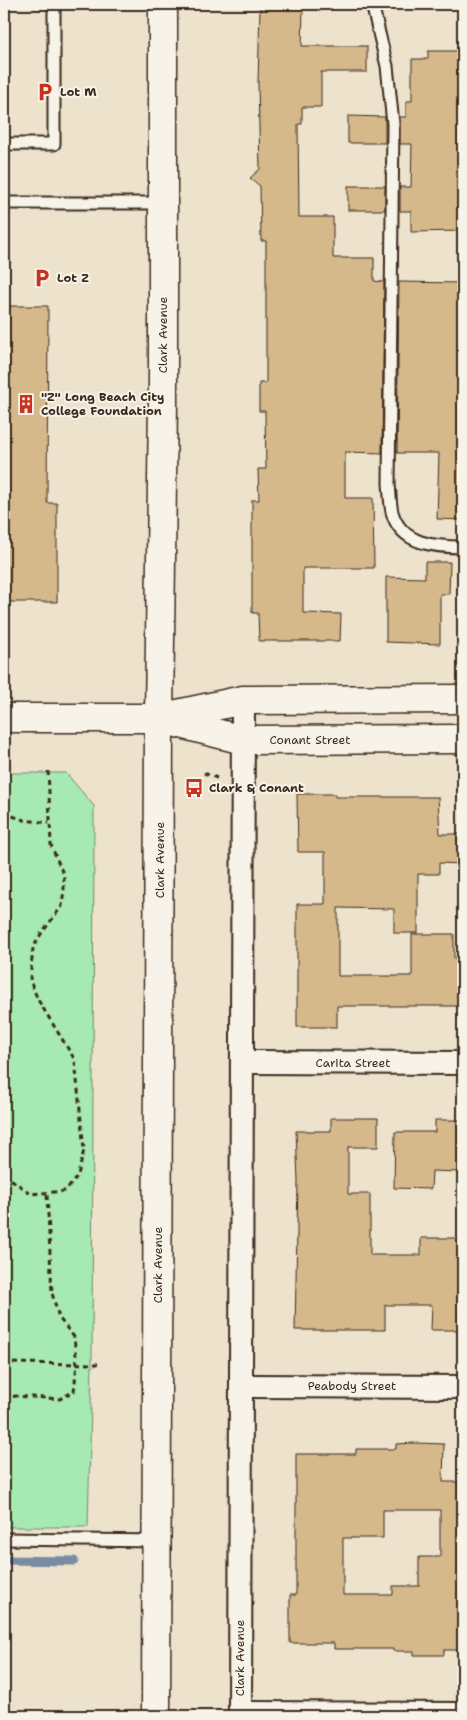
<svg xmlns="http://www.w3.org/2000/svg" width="467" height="1720" font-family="'Shantell Sans',sans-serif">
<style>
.green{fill:#a7e9b2;stroke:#718a68}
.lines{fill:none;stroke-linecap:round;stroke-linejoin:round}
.stream{stroke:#788ca3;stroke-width:9}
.building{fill:#d6b98b;stroke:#3b2a1e;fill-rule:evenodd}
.lane-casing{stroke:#3b2a1e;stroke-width:15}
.street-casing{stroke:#3b2a1e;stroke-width:26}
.secondary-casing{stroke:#3b2a1e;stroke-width:31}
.path{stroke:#3b2a1e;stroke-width:3;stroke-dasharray:5 4;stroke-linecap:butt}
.lane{stroke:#f7f3e8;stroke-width:11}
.street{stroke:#f7f3e8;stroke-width:22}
.secondary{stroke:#f7f3e8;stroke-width:28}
.labels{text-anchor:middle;stroke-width:4;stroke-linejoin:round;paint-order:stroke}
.poi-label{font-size:12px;font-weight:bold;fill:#3b2a1e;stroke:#f7f3e8;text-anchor:start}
.street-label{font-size:12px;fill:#3b2a1e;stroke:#f7f3e8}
</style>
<rect width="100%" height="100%" fill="#ede2cc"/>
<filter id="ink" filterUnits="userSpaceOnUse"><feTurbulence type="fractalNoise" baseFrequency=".02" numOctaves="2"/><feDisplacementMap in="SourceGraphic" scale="10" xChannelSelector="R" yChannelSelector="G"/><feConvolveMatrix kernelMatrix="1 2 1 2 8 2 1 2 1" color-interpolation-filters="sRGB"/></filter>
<g filter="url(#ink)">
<polygon class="green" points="4,773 66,773 94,806 92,1364 88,1527 4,1527"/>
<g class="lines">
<polyline class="stream" points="4,1560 74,1561"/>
</g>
<g class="building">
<polygon points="260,7 303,8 302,46 367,46 367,72 321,72 321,107 302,107 302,124 298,124 299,217 333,217 333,258 374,258 374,281 384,282 382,453 345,452 345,498 373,498 374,568 303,568 303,613 341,614 340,641 259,641 258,613 252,613 252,500 259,500 258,469 266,469 265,411 259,411 259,383 266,383 266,241 261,241 260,186 250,178 260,169 258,84"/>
<polygon points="428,51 463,51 463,231 411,232 411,211 400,211 400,187 411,187 412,144 400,144 400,117 406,117 406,101 412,101 412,59 428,59"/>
<polygon points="348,116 385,117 385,143 348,143"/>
<rect x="348" y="186" width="37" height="24"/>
<polygon points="399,282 463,283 463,520 437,519 439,453 397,453"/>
<polygon points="4,306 48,306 47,503 57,503 57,602 4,602"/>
<polygon points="425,562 450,562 449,594 440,594 440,644 386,642 386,577 425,578"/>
<polygon points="297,794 335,794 335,797 438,797 440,834 463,834 462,864 439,863 439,874 418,874 418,933 394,933 394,909 338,908 338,976 412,976 412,934 454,934 454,958 461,958 461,1006 337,1006 337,1027 297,1027 297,904 325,904 325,852 298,852"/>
<polygon points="331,1118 378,1118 378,1147 348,1147 348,1194 370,1194 370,1255 421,1255 421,1238 459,1238 460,1330 431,1330 432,1305 385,1305 385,1330 295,1330 298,1181 296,1131 331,1131"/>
<polygon points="435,1120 462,1120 459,1172 432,1171 431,1189 394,1188 395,1132 435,1132"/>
<path d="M416 1443 444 1444 443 1482H463V1650H444V1655H414V1651H393V1649H334V1643H290V1595H296V1454H356V1449H396V1444ZM383 1510H440V1557H419V1586H393V1595H343V1538H383Z"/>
</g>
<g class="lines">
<g class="lane-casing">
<g id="lane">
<path d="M372 4 387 66 393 124 389 484C390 493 390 503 392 512 401 545 436 547 463 547"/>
<polyline points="4,144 54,144 54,4"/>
<polyline points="4,203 162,203"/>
<polyline points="4,1539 157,1541"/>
</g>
</g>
<g class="street-casing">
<g id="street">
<polyline points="242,1062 463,1063"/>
<polyline points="241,1386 463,1387"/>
<polyline points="240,1713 463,1714"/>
<polyline points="240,1716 243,700"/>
</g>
</g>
<g class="secondary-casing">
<g id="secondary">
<polyline points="4,718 159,718 243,700 463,699"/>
<polyline points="165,720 243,740 463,739"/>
<polyline points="156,1716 159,718 163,402 163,4"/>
</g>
</g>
<g class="path">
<polyline points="204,773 217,778"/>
<polyline points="4,813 24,820 49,823"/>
<polyline points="4,1174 31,1194 66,1191 78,1175 84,1150 75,1060 38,1000 30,980 33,948 41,934 62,906 64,889 64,876 51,845 48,767"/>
<polyline points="4,1363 98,1364"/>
<polyline points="4,1398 16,1396 60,1399 74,1391 77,1364 74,1337 59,1318 52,1293 47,1194"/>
</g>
<use href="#lane" class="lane"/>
<use href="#street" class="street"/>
<use href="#secondary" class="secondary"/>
</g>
</g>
<defs>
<g id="parking-bare" transform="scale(1.5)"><path d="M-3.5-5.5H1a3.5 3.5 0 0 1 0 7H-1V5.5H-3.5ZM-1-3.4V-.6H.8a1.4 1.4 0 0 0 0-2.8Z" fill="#c8321e" stroke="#f7f3e8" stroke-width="2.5" paint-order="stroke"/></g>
<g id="building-bare" transform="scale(1.5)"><path d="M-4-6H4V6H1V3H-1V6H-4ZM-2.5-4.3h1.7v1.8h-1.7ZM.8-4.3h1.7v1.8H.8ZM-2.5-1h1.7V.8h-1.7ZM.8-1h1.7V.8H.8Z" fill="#c8321e" stroke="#f7f3e8" stroke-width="2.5" paint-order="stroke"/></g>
<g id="bus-bare" transform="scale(1.5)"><path d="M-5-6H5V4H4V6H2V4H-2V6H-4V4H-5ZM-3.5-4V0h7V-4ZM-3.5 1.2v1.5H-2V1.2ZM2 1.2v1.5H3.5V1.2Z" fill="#c8321e" stroke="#f7f3e8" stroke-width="2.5" paint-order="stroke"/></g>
</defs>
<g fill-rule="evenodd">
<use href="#parking-bare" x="45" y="92"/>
<use href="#parking-bare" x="42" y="278"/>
<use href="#building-bare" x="26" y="404"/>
<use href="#bus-bare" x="194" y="788"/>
</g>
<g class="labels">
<g class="poi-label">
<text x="60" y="96">Lot M</text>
<text x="57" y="282">Lot Z</text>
<text x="41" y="401">"Z" Long Beach City<tspan x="41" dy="14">College Foundation</tspan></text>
<text x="209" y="792">Clark &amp; Conant</text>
</g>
<g class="street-label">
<text transform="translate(163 335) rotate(-90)" y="4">Clark Avenue</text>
<text x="310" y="744">Conant Street</text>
<text transform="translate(160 860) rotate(-90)" y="4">Clark Avenue</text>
<text x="353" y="1067">Carita Street</text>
<text transform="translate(158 1265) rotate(-90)" y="4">Clark Avenue</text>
<text x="352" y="1390">Peabody Street</text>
<text transform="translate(240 1658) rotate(-90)" y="4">Clark Avenue</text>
</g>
</g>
<rect width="467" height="1720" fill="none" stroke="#f7f3e8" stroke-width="20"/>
<rect x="10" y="10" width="447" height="1700" fill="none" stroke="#3b2a1e" stroke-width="2" filter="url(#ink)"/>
</svg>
